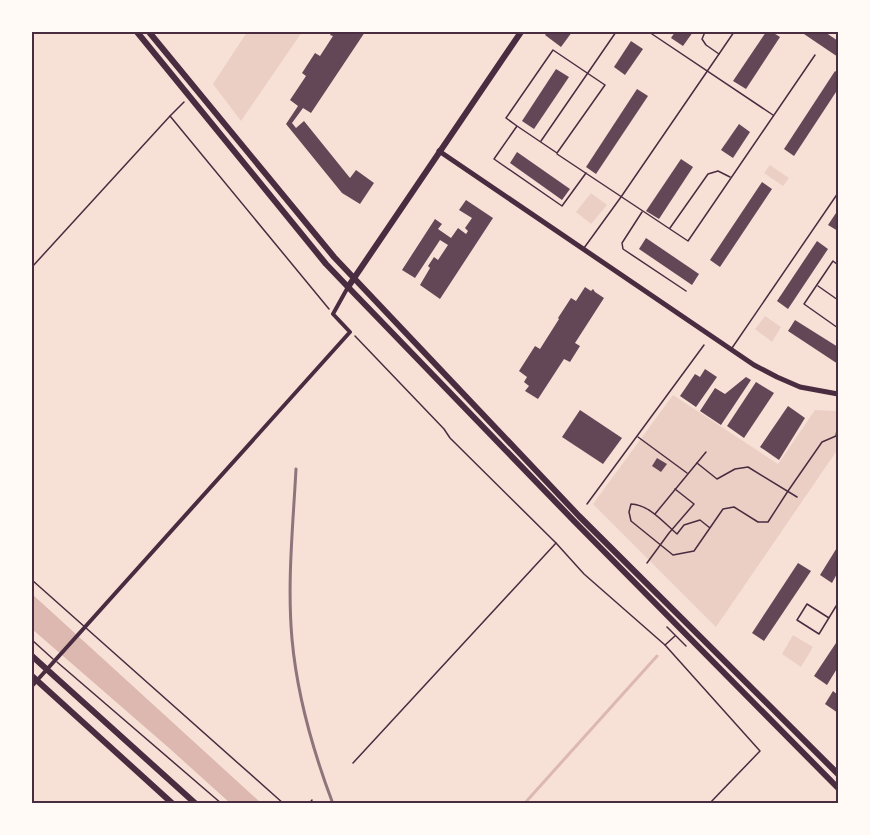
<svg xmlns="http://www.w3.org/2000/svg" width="870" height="835" font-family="'Titillium Web',sans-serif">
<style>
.green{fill:#ebcfc5}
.water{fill:#dcb8b0}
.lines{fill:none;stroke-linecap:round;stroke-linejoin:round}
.stream{stroke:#dcb8b0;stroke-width:3}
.building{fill:#644757}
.path{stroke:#4a2c40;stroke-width:1.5}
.service{stroke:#4a2c40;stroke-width:1.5}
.minor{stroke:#4a2c40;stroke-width:4}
.secondary{stroke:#4a2c40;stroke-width:5}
.primary{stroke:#4a2c40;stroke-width:6}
.trunk{stroke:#4a2c40;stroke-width:6}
.rail{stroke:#8f747c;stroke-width:3}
.neatline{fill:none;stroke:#4a2c40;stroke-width:2}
</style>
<rect width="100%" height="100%" fill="#f7e1d7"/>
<g class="green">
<polygon points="247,32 302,32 241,121 213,84"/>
<polygon points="770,165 789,178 783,186 764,173"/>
<polygon points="591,193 607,205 591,224 576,212"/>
<polygon points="765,316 781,327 772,342 755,329"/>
<polygon points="673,395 778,464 815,410 838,411 838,449 716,627 593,504"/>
<polygon points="793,635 813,647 801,667 782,654"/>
</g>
<polygon class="water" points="32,594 261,803 230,803 169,748 32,629"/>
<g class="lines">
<polyline class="stream" points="524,804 657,656"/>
</g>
<g class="building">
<polygon points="332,32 365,32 311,113 303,108 292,123 296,128 304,121 350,178 356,170 374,183 360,204 342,193 286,124 298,106 290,100 306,76 302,73 315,53 320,56 333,36 330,35"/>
<polygon points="547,32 572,32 561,47 545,35"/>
<polygon points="675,32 693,32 683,46 671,38"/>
<polygon points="766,32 772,32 780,37 746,89 733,81"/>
<polygon points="801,32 825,32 838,41 838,57"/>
<polygon points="631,41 643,49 625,75 614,67"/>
<polygon points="556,69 569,77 534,129 522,121"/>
<polygon points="835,71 838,73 838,89 794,156 784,149"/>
<polygon points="637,89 648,96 596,174 586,167"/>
<polygon points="739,124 750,132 733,158 721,150"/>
<polygon points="517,152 570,189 562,200 510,163"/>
<polygon points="681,159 693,167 659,219 646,211"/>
<polygon points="762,182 772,189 720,267 710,260"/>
<polygon points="466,200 493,218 440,299 420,285 430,268 428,266 434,257 438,260 448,245 440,240 415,278 402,270 435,219 442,224 438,229 451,238 458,228 466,234 468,231 465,228 472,218 459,210"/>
<polygon points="836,213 838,215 838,231 828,225"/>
<polygon points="646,238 699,274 692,285 639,249"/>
<polygon points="817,241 828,249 788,309 777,301"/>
<polygon points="585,287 591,291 593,289 595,292 604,298 575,343 580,346 570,362 564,359 538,399 525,391 529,386 524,382 527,377 519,371 535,346 540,349 559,319 558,318 571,298 576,301"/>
<polygon points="795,320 838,347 838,364 788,331"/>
<polygon points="705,369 717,377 696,407 680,396 695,374 700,377"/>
<polygon points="746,377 751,380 721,425 700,411 715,388 725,394"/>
<polygon points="756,382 774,393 744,438 727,426"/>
<polygon points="788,406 805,418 779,460 760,447"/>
<polygon points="580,410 622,438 603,464 562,437"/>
<polygon points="657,458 667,464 661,472 652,466"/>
<polygon points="838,546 838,572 832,583 820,575"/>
<polygon points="798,563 811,571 764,641 752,633"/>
<polygon points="838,640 838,667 827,685 814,676"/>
<polygon points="833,691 838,695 838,713 825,704"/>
</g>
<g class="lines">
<g class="path">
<polyline points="170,116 329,309"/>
<polyline points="32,267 170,116 184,102"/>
<polyline points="638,437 687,473"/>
<polyline points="697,463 717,479 735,469 748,467 797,497"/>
<polyline points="587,504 704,345"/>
<polyline points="655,514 706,452"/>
<path d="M710 528 700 520 684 525 677 534C664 523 650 505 631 504L629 512 631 521 673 555 694 551 723 509 734 507 758 522H768L788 491 822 442 836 436 838 424"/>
<polyline points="556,543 584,574 665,645 760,751 709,804"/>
<polyline points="647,563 669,533 694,504 675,489"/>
<polyline points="667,627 686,646"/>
<polyline points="665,645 675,636"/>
<polyline points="353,763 556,543 450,438 444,429 355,336"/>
<polyline points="309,804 312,800"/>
</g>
<g class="service">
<polyline points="649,32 773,115"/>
<polyline points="705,32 702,39 706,45 719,54 734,32"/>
<polyline points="517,126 557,153 605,85 553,50 506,118 517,126 494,159 562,206 586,173"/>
<polyline points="541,141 616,32"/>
<polyline points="557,154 688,241 815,55"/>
<polyline points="642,212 622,243 623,249 686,291"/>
<polyline points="670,228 708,174 718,171 730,177"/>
<polyline points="584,248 621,197 719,54"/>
<polyline points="838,265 833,261 804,304 838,328"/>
<polyline points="818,286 838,300"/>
<polyline points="732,348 838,193"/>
<polyline points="32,580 284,804"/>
<polyline points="829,618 807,604 797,620 819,634 838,603"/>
<polyline points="32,640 53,659"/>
<polyline points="57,662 222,804"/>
</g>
<polyline class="minor" points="32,686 350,332 333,314 348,287"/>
<polyline class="secondary" points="439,151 754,365 777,377 800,387 838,394"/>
<g class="primary">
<polyline points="137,32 326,264 348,287 575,522 838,788"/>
<polyline points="149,32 334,257 579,516 838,774"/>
<polyline points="348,287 521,32"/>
</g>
<g class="trunk">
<polyline points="32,656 196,804"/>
<polyline points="32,676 173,804"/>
</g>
<path class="rail" d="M296 469C293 526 287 583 292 639 297 695 313 751 333 804"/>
</g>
<rect width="870" height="835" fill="none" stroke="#fffaf5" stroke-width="66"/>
<rect x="33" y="33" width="804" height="769" class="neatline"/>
</svg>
